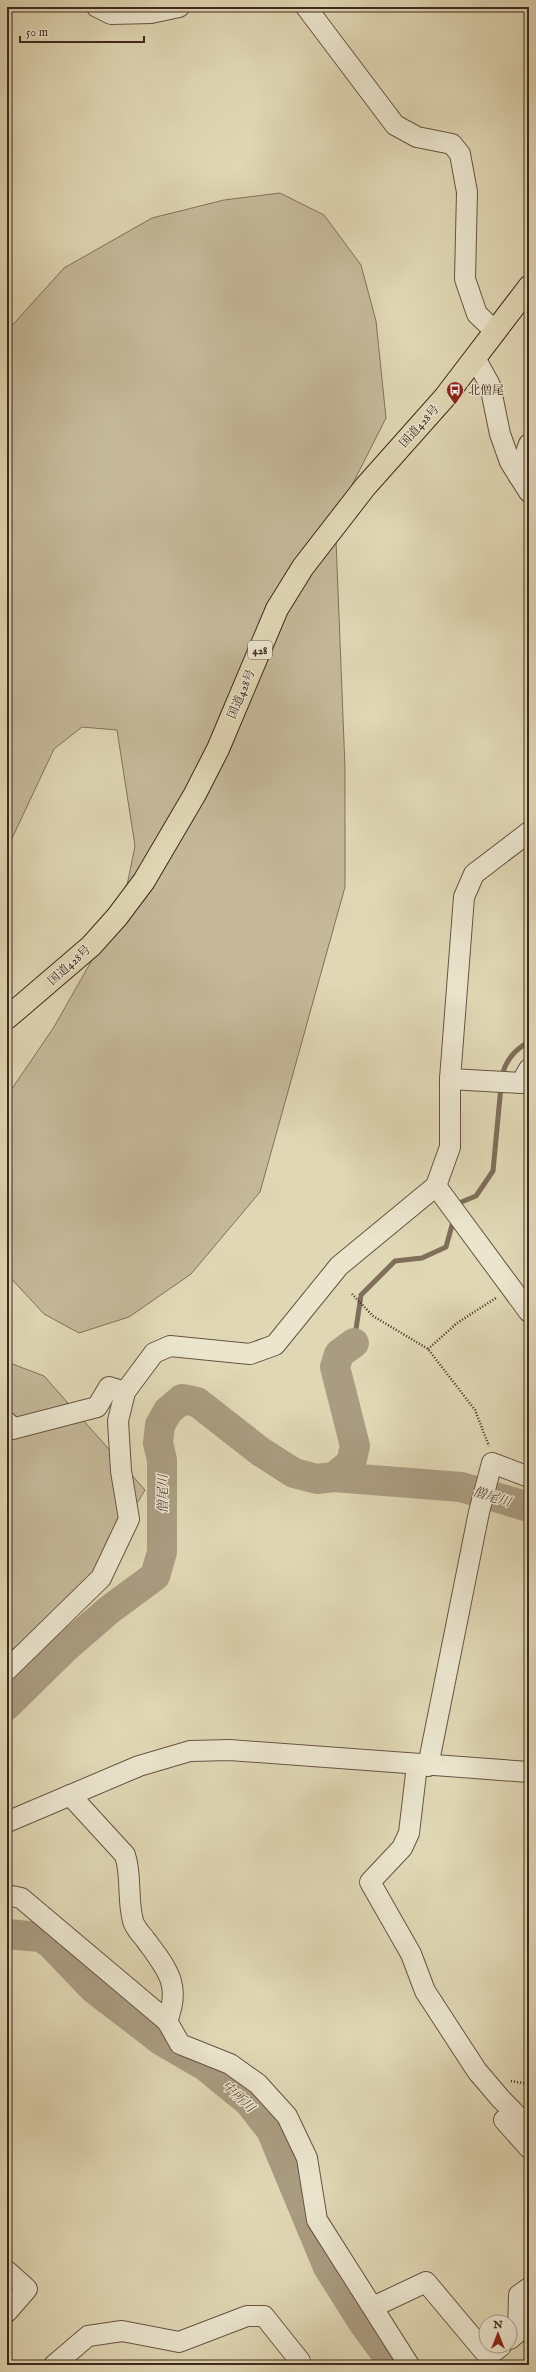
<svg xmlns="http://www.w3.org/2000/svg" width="536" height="2372" font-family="'IM FELL English','Noto Serif JP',serif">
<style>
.green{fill:#c5b99a;stroke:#82715c}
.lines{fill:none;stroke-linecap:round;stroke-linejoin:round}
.stream{stroke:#806e59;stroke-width:5}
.river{stroke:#aa9c81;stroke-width:30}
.minor-casing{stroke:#685444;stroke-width:22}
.highway-casing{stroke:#40291e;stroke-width:24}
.path{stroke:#40291e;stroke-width:2.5;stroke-dasharray:1 2;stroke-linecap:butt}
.minor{stroke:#ebe5ce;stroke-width:20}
.highway{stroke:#e0d7b4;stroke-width:22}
.labels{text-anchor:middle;stroke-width:3;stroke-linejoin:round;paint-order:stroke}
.shield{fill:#ebe5ce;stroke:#736153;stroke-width:1}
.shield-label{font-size:11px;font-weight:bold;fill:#40291e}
.poi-label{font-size:12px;fill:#40291e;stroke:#ebe5ce;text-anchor:start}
.street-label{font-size:12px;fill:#40291e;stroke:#ebe5ce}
.water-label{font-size:13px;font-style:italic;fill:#5a4637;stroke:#ebe5ce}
</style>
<rect width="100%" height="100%" fill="#e0d7b4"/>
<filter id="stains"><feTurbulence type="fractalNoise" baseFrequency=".005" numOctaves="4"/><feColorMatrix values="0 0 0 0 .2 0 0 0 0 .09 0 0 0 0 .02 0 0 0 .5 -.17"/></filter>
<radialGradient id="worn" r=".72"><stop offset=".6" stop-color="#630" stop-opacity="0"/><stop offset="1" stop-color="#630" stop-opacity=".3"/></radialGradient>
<g class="green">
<polygon points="280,193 324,215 361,265 376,321 386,418 351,487 336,540 345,768 345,887 260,1192 191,1274 129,1317 79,1333 44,1314 7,1274 7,1096 54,1027 123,905 135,846 117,730 82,727 54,749 7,849 7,331 64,268 152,218 224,200"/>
<polygon points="7,1362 44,1376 145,1490 69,1616 7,1652"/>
</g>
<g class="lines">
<g class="stream">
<path d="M502 1078C504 1062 515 1049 529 1042"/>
<polyline points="458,1206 459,1203 476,1196 493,1171 501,1086"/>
<polyline points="354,1343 361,1295 395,1261 422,1258 446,1247 454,1218"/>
</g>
<g class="river">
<polyline points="334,1477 461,1487 529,1507"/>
<polyline points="7,1705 64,1649 109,1610 155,1576 162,1552 162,1460 158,1443 160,1425 168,1411 182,1399 197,1402 261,1452 294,1473 317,1479 334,1477 351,1463 355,1446 335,1367 339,1354 354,1343"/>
<polyline points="7,1934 40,1937 50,1943 93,1988 162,2041 205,2066 249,2102 271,2130 328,2267 364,2324 394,2365"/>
</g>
<g class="minor-casing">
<g id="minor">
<polyline points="97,7 111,14 151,13 179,7"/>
<polyline points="306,7 395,125 417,137 452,144 460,154 467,192 465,279 477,314 495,331"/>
<polyline points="475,358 490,385 500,434 510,462 529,492"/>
<polyline points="518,475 529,444"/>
<polyline points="450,1079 521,1083 529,1069"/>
<polyline points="436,1186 529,1312"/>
<polyline points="7,1422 12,1429 97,1407 109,1387 125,1392"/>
<polyline points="7,1670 101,1578 129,1519 121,1471 118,1421 125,1392 154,1353 170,1346 250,1354 275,1345 339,1266 436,1186 450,1147 450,1079 464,897 474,874 529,832"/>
<polyline points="417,1765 409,1833 402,1848 370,1882 411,1954 425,1991 477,2071 500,2098 529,2128"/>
<polyline points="428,1766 479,1512 492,1463 529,1477"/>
<path d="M70 1795 125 1855C132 1876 127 1899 133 1921 135 1928 141 1934 145 1939 166 1968 182 1984 167 2021"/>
<polyline points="7,1822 139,1766 190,1751 230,1750 529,1772"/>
<polyline points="7,1895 21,1898 167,2021 180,2044 230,2064 258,2084 287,2116 307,2158 317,2220 409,2365"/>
<polyline points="504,2120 529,2148"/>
<polyline points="7,2271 27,2289 7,2312"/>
<polyline points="373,2307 426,2282 488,2356 501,2346"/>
<polyline points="510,2339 518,2332 519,2295 529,2288"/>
<polyline points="54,2365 88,2336 122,2331 179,2342 247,2316 264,2316 300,2361 300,2365"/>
</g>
</g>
<g class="highway-casing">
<polyline id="highway" points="7,1018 91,946 117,917 144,881 195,794 218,749 277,609 303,567 365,487 445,397 529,287"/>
</g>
<g class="path">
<polyline points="352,1294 373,1316 428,1349 475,1410 489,1446"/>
<polyline points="428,1349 457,1323 496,1298"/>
<polyline points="511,2081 529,2084"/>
</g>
<use href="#minor" class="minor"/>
<use href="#highway" class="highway"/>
</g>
<defs>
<g id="bus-pin" transform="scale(0.9)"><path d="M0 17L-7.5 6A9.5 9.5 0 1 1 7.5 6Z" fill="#8f2418" stroke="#ebe5ce"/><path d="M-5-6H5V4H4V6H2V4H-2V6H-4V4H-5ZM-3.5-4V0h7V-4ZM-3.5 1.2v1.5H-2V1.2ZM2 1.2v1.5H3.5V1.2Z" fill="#fff"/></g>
</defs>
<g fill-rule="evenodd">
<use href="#bus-pin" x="455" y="390"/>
</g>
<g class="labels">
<rect class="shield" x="248" y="641" width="24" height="18" rx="3"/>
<g class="shield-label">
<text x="260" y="654">428</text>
</g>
<g class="poi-label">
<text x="468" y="394">北僧尾</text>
</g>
<g class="street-label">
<text transform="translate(419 426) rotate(-48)" y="4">国道428号</text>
<text transform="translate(241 694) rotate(-67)" y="4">国道428号</text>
<text transform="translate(69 965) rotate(-42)" y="4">国道428号</text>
</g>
<g class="water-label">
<text transform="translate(162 1494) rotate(-90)" y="5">僧尾川</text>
<text transform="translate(492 1496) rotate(17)" y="5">僧尾川</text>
<text transform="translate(239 2096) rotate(43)" y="5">中所川</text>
</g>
</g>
<rect width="536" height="2372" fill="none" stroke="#e0d7b4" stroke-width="24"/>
<rect x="8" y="8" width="520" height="2356" fill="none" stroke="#40291e" stroke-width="2"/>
<rect x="12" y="12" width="512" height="2348" fill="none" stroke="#40291e"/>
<g transform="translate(498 2334)"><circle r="19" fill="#ebe5ce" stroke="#a79a88"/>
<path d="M0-3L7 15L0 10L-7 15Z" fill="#8f2418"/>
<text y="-6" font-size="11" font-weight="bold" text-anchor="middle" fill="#40291e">N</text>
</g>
<path d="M20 36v6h124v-6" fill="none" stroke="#40291e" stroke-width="2"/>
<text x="26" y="36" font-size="12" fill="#40291e" stroke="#ebe5ce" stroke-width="3" paint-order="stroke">50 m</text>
<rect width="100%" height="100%" filter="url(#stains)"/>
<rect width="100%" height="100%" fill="url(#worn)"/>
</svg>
